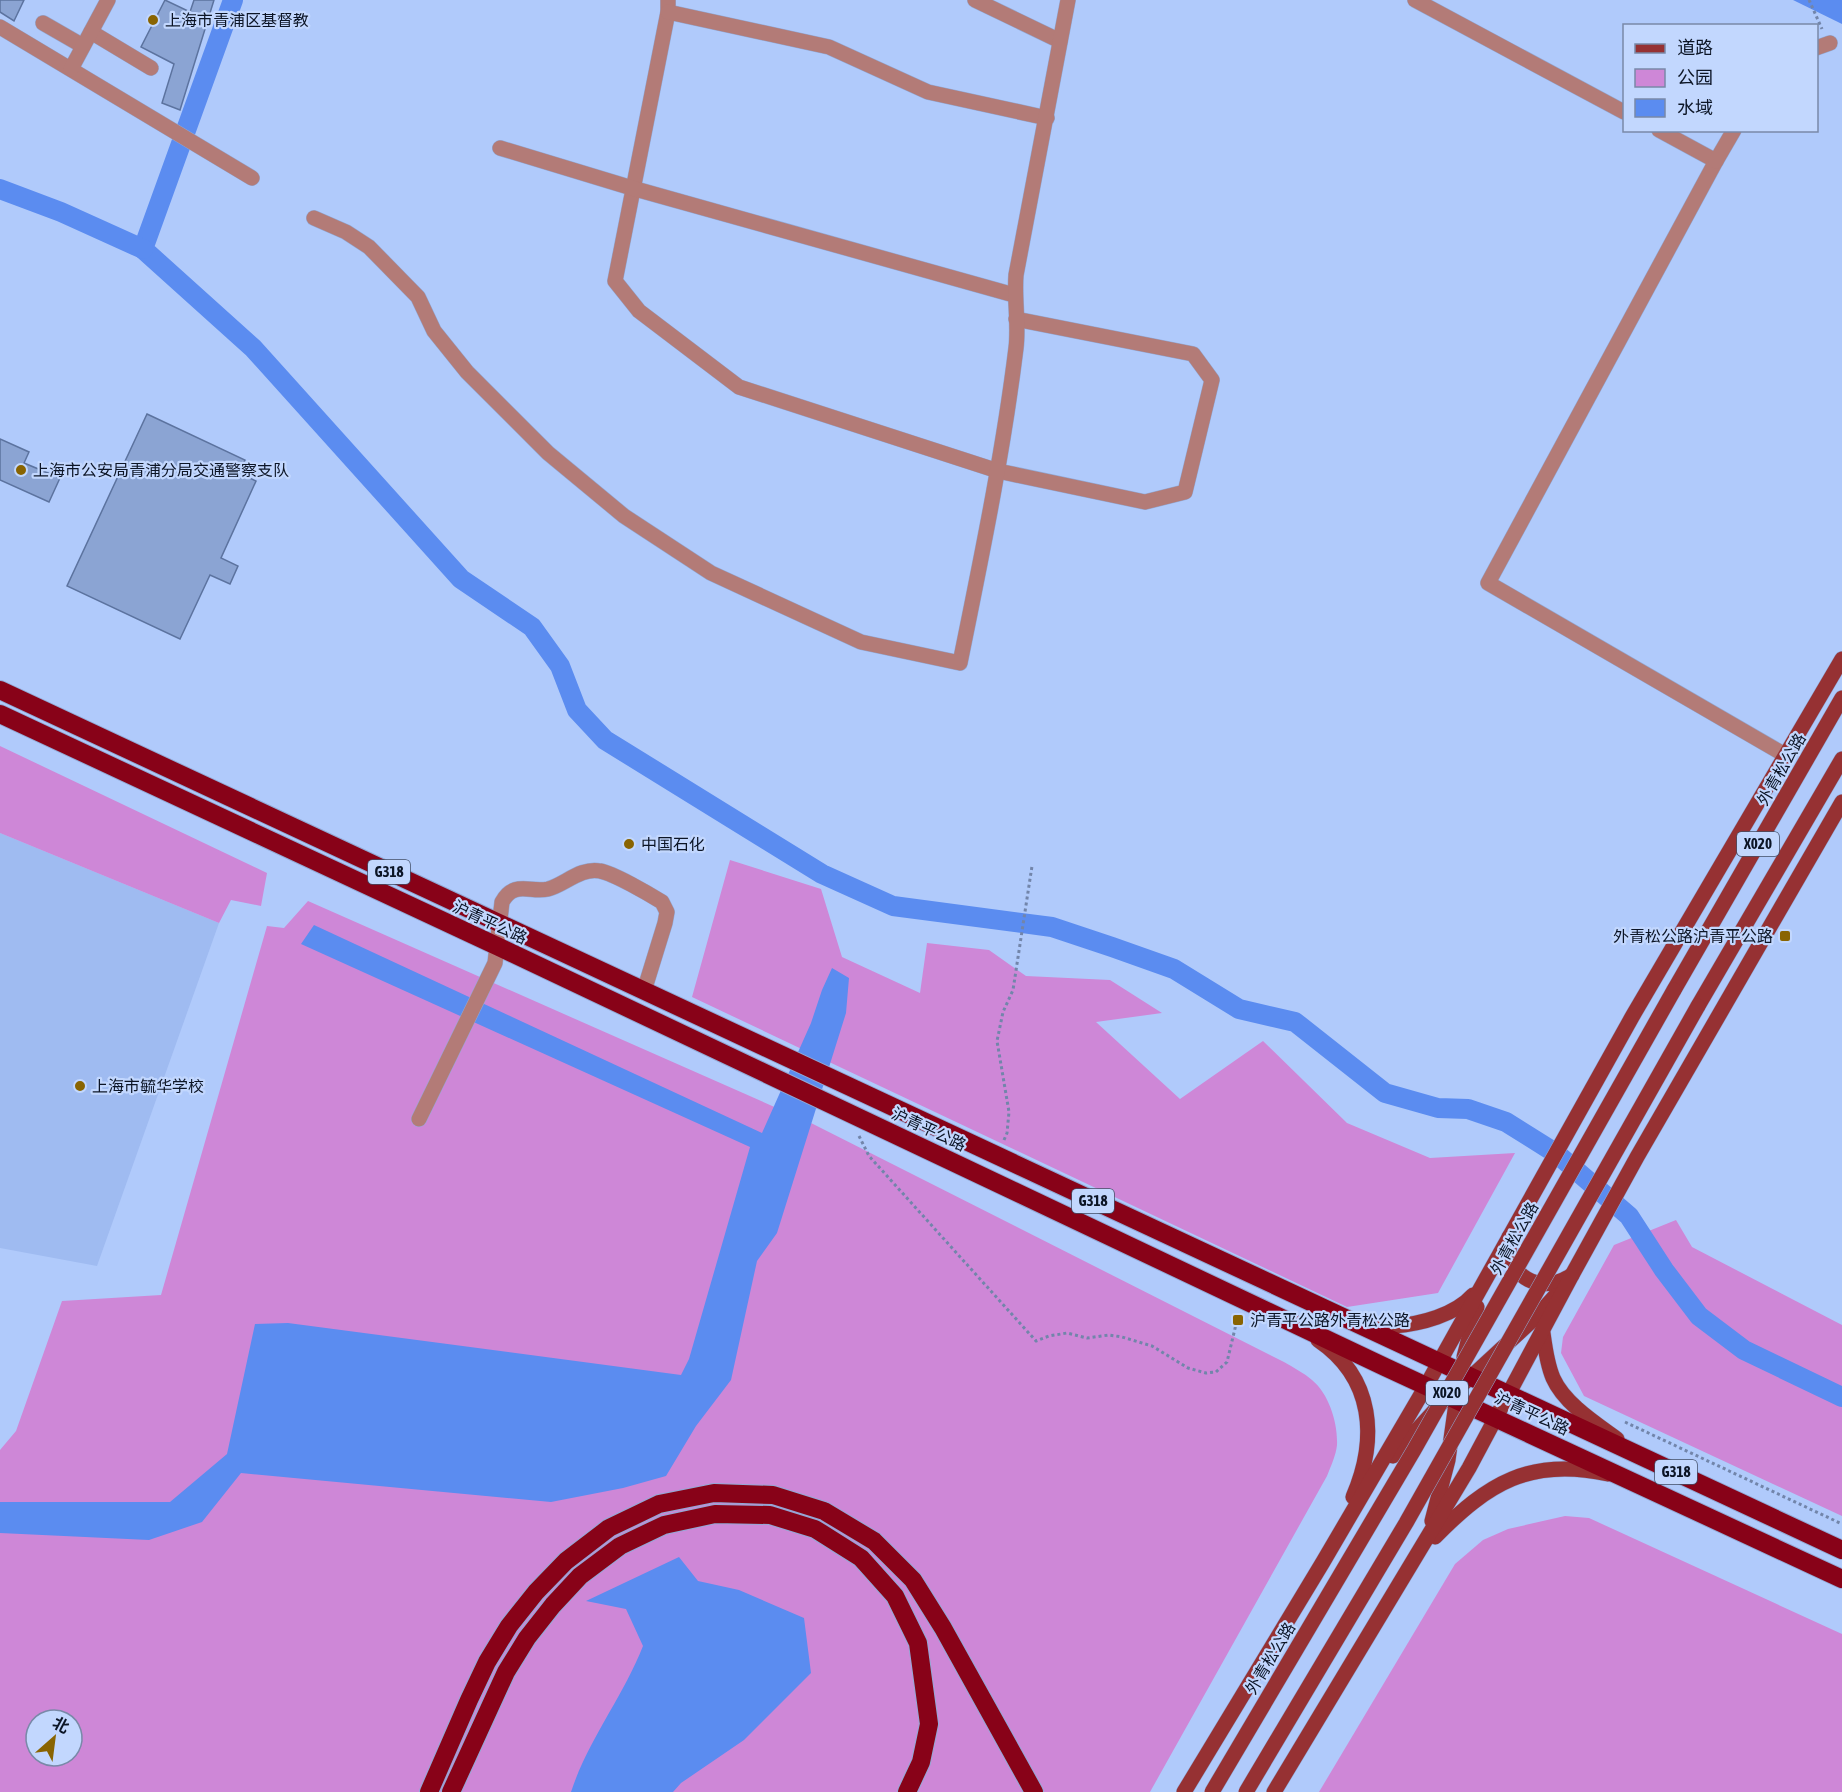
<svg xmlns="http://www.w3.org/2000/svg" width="1842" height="1792" font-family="'Asap Condensed','Noto Sans SC',sans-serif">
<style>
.built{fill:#9fbbf1}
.green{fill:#ce87d7;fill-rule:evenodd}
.water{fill:#5b8cf0}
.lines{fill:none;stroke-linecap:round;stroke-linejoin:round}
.canal{stroke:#5b8cf0;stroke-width:20}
.building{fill:#8ba4d3;stroke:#5c739f;stroke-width:1.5}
.minor-casing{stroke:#92a9d5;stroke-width:16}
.major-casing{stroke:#92a9d5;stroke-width:16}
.highway-casing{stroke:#92a9d5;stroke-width:20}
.path{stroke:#7285aa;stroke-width:3;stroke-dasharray:3 3;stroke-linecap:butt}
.minor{stroke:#b37b77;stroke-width:15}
.major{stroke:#963133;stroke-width:15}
.highway{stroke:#880218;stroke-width:18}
.major-bridge-casing{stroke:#92a9d5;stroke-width:16;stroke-linecap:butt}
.major-bridge{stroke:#963133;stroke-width:15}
.poi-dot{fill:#896401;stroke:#c2d7fe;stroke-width:2}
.labels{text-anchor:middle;stroke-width:4.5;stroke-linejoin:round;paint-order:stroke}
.shield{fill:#c2d7fe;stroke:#434f67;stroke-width:1.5}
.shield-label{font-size:15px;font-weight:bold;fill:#0c1526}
.poi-label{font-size:16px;fill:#0c1526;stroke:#c2d7fe;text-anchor:start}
.street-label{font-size:16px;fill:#0c1526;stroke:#c2d7fe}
</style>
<rect width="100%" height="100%" fill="#b0cafb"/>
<polygon class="built" points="0,833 219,923 97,1266 0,1248"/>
<g class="green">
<polygon points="0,746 267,873 261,906 231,900 219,923 0,833"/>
<polygon points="730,860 821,889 842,957 920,993 927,943 989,950 1026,976 1110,980 1162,1013 1096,1022 1180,1099 1263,1041 1347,1123 1430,1158 1515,1153 1438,1293 1347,1307 692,997"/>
<path d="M308 901 813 1124 1284 1362C1294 1368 1304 1373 1312 1380 1329 1394 1338 1423 1337 1445 1336 1455 1331 1466 1327 1476L1150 1792H0V1450L16 1431 62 1301 161 1295 267 926 284 928ZM36 1720H72V1756H36Z"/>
<polygon points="1676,1220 1692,1247 1842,1325 1842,1516 1584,1396 1561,1353 1563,1337 1614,1245"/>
<polygon points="1565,1516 1589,1518 1842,1634 1842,1792 1319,1792 1455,1564 1483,1540 1508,1529"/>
</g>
<g class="water">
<polygon points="1793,0 1842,0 1842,24"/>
<polygon points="314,925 762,1133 811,1023 822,990 832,968 849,978 846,1013 777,1233 757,1261 731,1380 696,1426 666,1476 623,1488 551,1502 241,1473 202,1522 149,1540 0,1533 0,1502 170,1502 227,1454 255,1324 288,1323 681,1375 689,1359 750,1147 301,944"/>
<path d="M679 1557 698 1581 739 1590 804 1618 811 1673 744 1740 681 1783 673 1792H571C588 1740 623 1697 643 1646L626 1609 586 1601Z"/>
</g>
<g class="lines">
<g class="canal">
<polyline points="233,0 143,249 253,348 461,579 532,627 560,666 577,710 605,740 822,874 893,906 1052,927 1112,947 1174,969 1239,1009 1295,1022 1385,1093 1438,1108 1468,1109 1506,1122 1557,1154 1629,1216 1664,1270 1699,1316 1744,1350 1842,1397"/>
<polyline points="0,189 61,212 143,249"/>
</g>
</g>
<g class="building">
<polygon points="0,0 24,0 14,21 0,12"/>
<polygon points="165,0 190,12 194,0 214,0 180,110 162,103 174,64 141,47"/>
<polygon points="147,414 245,460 239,473 256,481 221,558 238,566 230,584 210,575 180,639 67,586"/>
<polygon points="0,439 29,452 24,463 60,478 49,502 0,480"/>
</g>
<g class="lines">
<g class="minor-casing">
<g id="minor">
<polyline points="668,0 668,12 615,281 639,311 739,387 998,471 1145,502 1185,492 1212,380 1193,354 1016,319"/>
<polyline points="975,0 1060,41"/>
<polyline points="1415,0 1624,112"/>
<polyline points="668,12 829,47 928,92 1047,118"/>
<polyline points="43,23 83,46"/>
<polyline points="0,27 252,178"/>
<polyline points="91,32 151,68"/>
<polyline points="1816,48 1830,43"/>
<polyline points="71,69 108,0"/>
<polyline points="1659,130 1716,161 1488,583 1785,755"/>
<polyline points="500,148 632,188 1014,295"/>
<polyline points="1716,161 1734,130"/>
<path d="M314 218 346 232 369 247 418 297 434 331 467 372 548 453 624 516 711 573 861 642 960 663C981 559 1003 454 1016 348 1019 324 1014 299 1016 275L1068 0"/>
<path d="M419 1119 495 963 502 902C514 880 530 893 548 889 564 885 581 867 600 871 613 873 649 894 662 902L667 912 665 923 644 991"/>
</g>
</g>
<g class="major-casing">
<g id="major">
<polyline points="1674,990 1842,698"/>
<polyline points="1698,1006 1842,759"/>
<path d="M1509 1237C1509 1247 1508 1258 1513 1265 1528 1288 1552 1288 1572 1275"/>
<path d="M1361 1323C1372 1324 1383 1327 1394 1326 1421 1324 1455 1315 1473 1295"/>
<path d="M1543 1333C1545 1348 1547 1364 1553 1378 1564 1403 1595 1423 1617 1439"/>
<path d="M1318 1340C1374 1378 1378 1439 1353 1497"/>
<polyline points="1464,1357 1477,1307"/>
<polyline points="1393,1456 1448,1396 1471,1377 1536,1317 1555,1296"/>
<polyline points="1432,1521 1448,1460 1458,1389"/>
<path d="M1435 1537C1488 1483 1530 1457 1608 1474"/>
<polyline points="1184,1792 1323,1562 1426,1386 1632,1017 1842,659"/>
<polyline points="1274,1792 1469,1468 1572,1275 1637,1157 1842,802"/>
</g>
</g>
<g class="highway-casing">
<g id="highway">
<polyline points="0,690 1842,1550"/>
<polyline points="0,714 499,947 1385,1367 1842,1579"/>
<polyline points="429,1792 469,1700 487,1662 509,1626 536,1592 566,1561 609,1528 659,1504 714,1493 773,1495 824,1511 874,1541 913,1580 943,1628 1034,1792"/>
<polyline points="451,1792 506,1672 527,1638 553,1605 580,1576 620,1546 664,1525 715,1514 770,1515 815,1529 861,1558 895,1596 918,1643 929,1724 921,1762 907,1792"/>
</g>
</g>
<g class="path">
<polyline points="1809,0 1822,29"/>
<polyline points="859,1136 869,1156 1036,1341 1049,1336 1067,1333 1087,1338 1109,1335 1122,1337 1152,1346 1188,1368 1206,1373 1216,1372 1227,1362 1238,1316"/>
<polyline points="1004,1140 1007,1133 1009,1112 997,1041 1003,1012 1013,990 1032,866"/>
<polyline points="1625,1422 1842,1524"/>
</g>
<use href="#minor" class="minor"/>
<use href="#major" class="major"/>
<use href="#highway" class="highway"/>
<g class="major-bridge-casing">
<g id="major-bridge">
<polyline points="1212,1792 1414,1450 1674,990"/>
<polyline points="1246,1792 1406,1523 1698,1006"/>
</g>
</g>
<use href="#major-bridge" class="major-bridge"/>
</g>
<g class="poi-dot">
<circle cx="153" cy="20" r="6"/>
<circle cx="21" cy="470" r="6"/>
<circle cx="629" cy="844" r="6"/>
<rect x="1779" y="930" width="12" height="12" rx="3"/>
<circle cx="80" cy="1086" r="6"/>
<rect x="1232" y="1314" width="12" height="12" rx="3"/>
</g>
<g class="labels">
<g class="shield">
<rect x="1737" y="832" width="42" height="24" rx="4.5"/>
<rect x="368" y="860" width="42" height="24" rx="4.5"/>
<rect x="1072" y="1189" width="42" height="24" rx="4.5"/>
<rect x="1426" y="1381" width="42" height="24" rx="4.5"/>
<rect x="1655" y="1460" width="42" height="24" rx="4.5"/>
</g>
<g class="shield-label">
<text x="1758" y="849">X020</text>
<text x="389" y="877">G318</text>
<text x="1093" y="1206">G318</text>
<text x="1447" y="1398">X020</text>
<text x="1676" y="1477">G318</text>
</g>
<g class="poi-label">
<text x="165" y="26">上海市青浦区基督教</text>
<text x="33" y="476">上海市公安局青浦分局交通警察支队</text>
<text x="641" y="850">中国石化</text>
<text x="1773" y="942" text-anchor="end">外青松公路沪青平公路</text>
<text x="92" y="1092">上海市毓华学校</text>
<text x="1250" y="1326">沪青平公路外青松公路</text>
</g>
<g class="street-label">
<text transform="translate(1781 769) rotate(-60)" y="6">外青松公路</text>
<text transform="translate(490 922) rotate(25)" y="6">沪青平公路</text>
<text transform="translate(929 1129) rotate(25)" y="6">沪青平公路</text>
<text transform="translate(1514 1238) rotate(-61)" y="6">外青松公路</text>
<text transform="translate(1532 1413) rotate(25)" y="6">沪青平公路</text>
<text transform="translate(1270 1658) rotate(-59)" y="6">外青松公路</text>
</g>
</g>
<rect x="1623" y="24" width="195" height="108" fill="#c2d7fe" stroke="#7989a8" stroke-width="1.5"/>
<rect x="1635" y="44" width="30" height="9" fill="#963133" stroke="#7989a8" stroke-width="1.5"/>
<text x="1677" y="54" font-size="18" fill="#0c1526">道路</text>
<rect x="1635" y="69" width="30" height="18" fill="#ce87d7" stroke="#7989a8" stroke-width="1.5"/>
<text x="1677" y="84" font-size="18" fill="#0c1526">公园</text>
<rect x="1635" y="99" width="30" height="18" fill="#5b8cf0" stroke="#7989a8" stroke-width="1.5"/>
<text x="1677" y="114" font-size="18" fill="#0c1526">水域</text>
<g transform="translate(54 1738) rotate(28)"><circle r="28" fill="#c2d7fe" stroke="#7989a8" stroke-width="1.5"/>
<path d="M0-4.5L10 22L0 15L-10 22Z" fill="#896401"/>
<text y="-9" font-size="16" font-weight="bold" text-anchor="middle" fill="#0c1526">北</text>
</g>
</svg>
